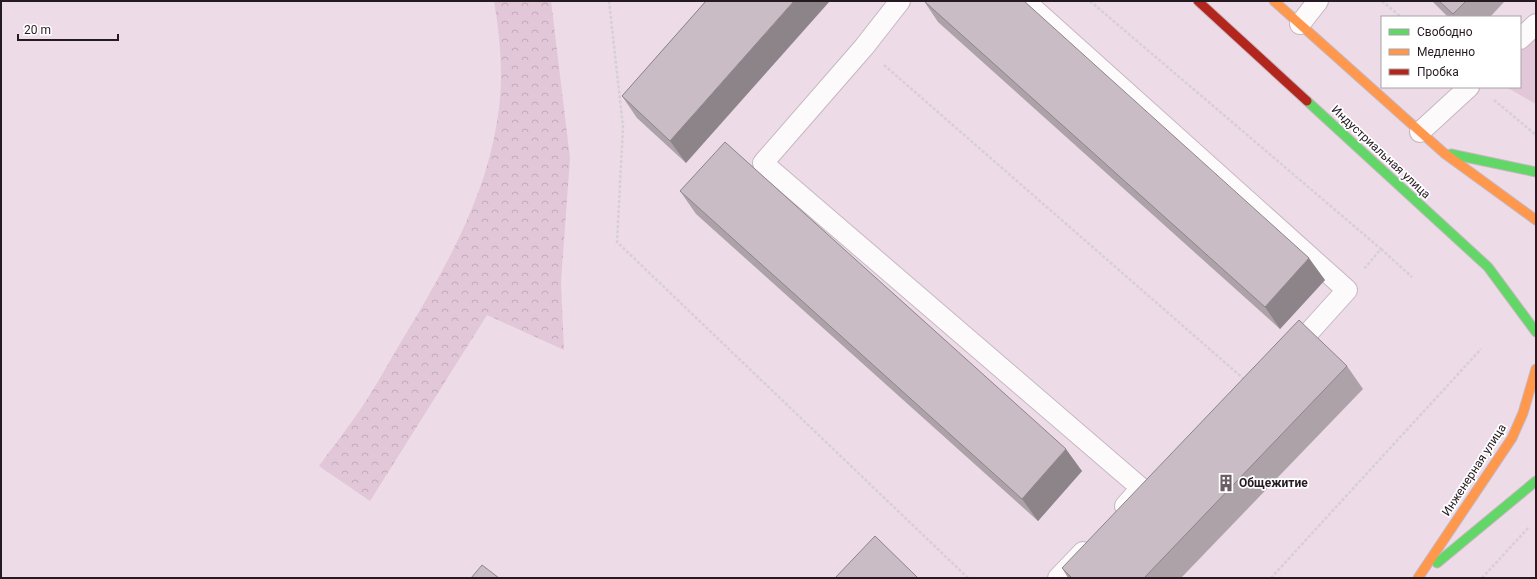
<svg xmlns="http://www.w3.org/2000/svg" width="1537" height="579" font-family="Roboto,sans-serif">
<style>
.green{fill:#e2c7d9}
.forest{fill:url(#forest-crowns)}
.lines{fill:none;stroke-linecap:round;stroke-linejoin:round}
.lane-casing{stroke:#c6b8c1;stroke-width:22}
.fast-casing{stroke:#c6b8c1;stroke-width:11}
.slow-casing{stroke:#c6b8c1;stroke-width:11}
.jam-casing{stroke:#c6b8c1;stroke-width:11}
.path{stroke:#d6d0d3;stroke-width:2.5;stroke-dasharray:3 2;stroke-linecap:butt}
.lane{stroke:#fcfafb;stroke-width:20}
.fast{stroke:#63d668;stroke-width:9}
.slow{stroke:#ff974d;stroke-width:9}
.jam{stroke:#b3261e;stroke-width:9}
.wall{fill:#aea2a9}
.shaded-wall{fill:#8d848a}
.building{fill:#cabcc5;stroke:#8d848a}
.labels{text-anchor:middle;stroke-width:3.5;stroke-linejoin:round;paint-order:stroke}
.street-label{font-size:12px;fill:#251a21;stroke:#fff}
.poi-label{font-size:12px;font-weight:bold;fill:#251a21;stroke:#fff;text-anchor:start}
</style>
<defs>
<pattern id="forest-crowns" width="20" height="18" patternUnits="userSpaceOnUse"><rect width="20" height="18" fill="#e2c7d9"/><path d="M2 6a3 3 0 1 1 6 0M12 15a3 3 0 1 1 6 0" fill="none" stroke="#c2aaba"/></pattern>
</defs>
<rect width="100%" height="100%" fill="#eddbe7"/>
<polygon class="green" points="1536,23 1536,104 1506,87 1520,87 1520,40"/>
<path class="forest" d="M494 1H551L570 158 561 282 564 350 487 315 370 501 319 466C332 448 347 429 360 410 377 385 391 358 407 332 446 267 485 198 497 122 504 82 501 41 494 1Z"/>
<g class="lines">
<g class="lane-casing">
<g id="lane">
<polyline points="900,1 864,47 763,163 1141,488 1125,506"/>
<polyline points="1025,1 1347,290 1292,351"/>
<polyline points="1300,24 1318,1"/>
<polyline points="1520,39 1536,24"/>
<polyline points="1420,132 1469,87"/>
<polyline points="1058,578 1083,552"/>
</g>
</g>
<g class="fast-casing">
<g id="fast">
<polyline points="1307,101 1488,267 1536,332"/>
<polyline points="1451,154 1536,172"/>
<polyline points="1437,563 1536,481"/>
</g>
</g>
<g class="slow-casing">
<g id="slow">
<polyline points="1274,1 1444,153 1536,220"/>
<polyline points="1418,578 1512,438 1523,413 1536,369"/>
</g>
</g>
<g class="jam-casing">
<polyline id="jam" points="1198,1 1307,101"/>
</g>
<g class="path">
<polyline points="609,1 623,127 617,242 968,578"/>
<polyline points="1090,1 1381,249 1364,269"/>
<polyline points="1382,1 1401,17"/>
<polyline points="884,65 1245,380"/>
<polyline points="1494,100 1536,135"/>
<polyline points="1381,249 1412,277"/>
<polyline points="1271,578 1481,349"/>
<polyline points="1482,578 1529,527"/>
</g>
<use href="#lane" class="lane"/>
<use href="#fast" class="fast"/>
<use href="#slow" class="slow"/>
<use href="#jam" class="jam"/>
</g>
<g class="wall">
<polygon points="706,1 686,163 637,118 622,96"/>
<polygon points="924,1 1325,280 1280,329 938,22"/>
<polygon points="1432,1 1505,1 1490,17 1448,17"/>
<polygon points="680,191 1082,471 1038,521 696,214"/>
<polygon points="1347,366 1363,389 1181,578 1068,578 1062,568"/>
</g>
<g class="shaded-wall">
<polygon points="794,1 830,1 686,163 670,141"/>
<polygon points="1309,258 1325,280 1280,329 1265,307"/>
<polygon points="1066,449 1082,471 1038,521 1022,499"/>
</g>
<g class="building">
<polygon points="706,1 794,1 670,141 622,96"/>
<polygon points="924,1 1024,1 1309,258 1265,307"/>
<polygon points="1439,1 1466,1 1453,14"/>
<polygon points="725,142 1066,449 1022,499 680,191"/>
<polygon points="1299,320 1347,366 1144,578 1072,578 1062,568"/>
<polygon points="875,536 918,578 835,578"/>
<polygon points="482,565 499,578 471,578"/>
</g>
<defs>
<g id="building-bare" transform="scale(1.38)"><path d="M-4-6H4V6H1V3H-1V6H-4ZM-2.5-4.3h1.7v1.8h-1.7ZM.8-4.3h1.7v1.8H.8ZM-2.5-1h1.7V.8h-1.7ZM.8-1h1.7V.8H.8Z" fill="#6b5e66" stroke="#fff" stroke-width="2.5" paint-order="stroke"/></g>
</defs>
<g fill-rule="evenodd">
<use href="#building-bare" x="1226" y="483"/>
</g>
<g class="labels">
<g class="street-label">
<text transform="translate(1381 152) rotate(43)" y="4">Индустриальная улица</text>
<text transform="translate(1474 470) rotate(-57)" y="4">Инженерная улица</text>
</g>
<g class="poi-label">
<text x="1239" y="487">Общежитие</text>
</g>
</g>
<rect width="1537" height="579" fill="none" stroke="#251a21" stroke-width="4"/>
<rect x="1381" y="16" width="140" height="72" fill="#ffffff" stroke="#a8a3a6"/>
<rect x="1389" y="29" width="20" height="6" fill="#63d668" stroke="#a8a3a6"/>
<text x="1417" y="36" font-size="12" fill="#251a21">Свободно</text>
<rect x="1389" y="49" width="20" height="6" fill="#ff974d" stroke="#a8a3a6"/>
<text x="1417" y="56" font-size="12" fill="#251a21">Медленно</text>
<rect x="1389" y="69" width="20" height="6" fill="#b3261e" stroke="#a8a3a6"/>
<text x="1417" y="76" font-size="12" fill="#251a21">Пробка</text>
<path d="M18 34v6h100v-6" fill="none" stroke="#251a21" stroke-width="2"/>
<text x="24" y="34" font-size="12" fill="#251a21" stroke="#ffffff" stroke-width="3" paint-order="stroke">20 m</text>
</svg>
